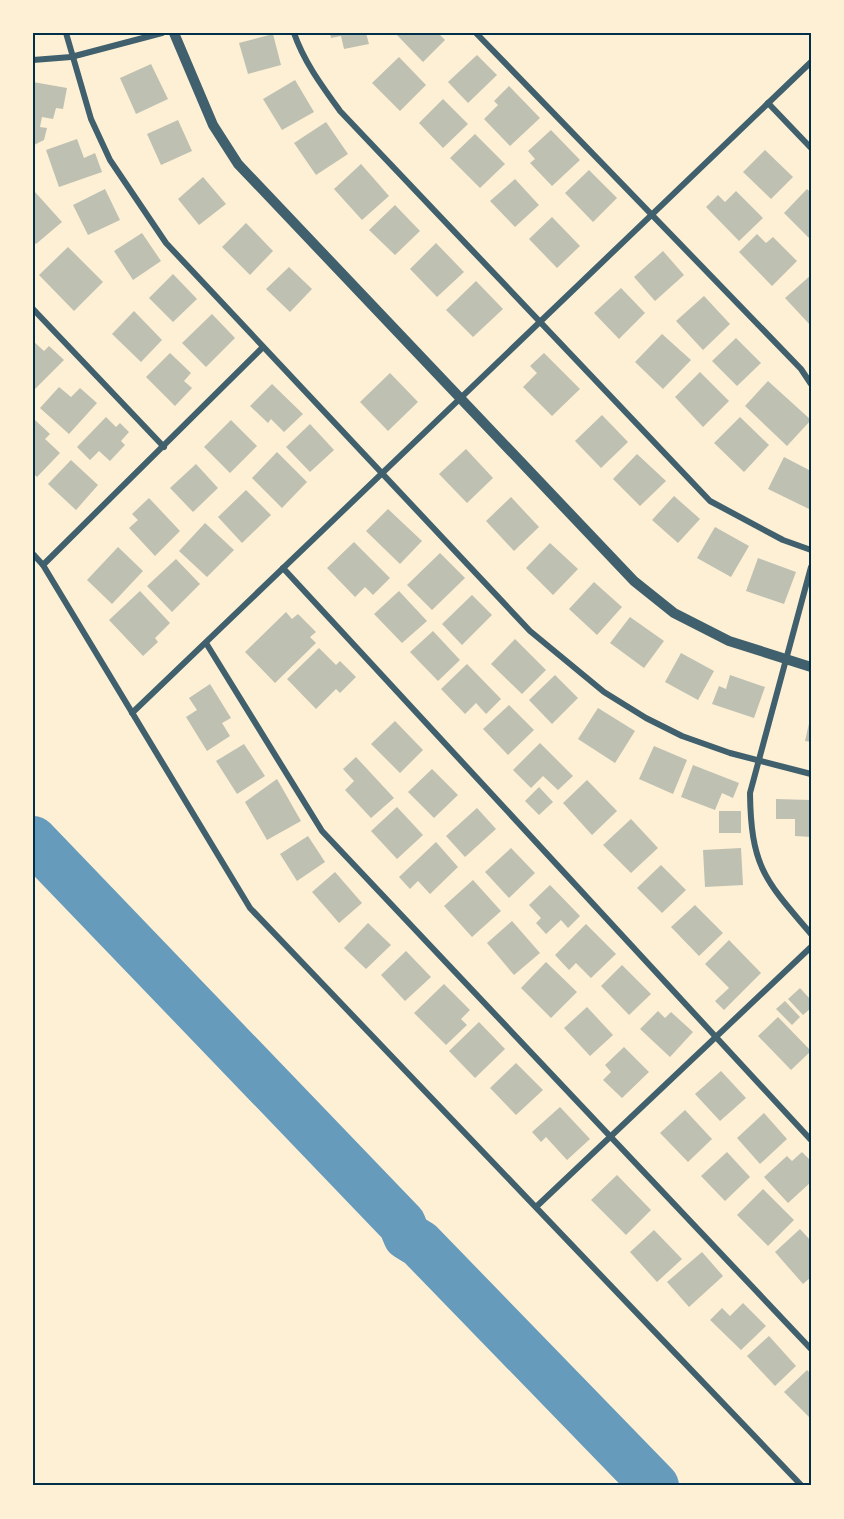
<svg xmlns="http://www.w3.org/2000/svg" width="844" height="1519" font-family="Poppins,sans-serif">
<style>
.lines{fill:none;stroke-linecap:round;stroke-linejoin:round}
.river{stroke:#669bbc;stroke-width:48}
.building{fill:#bec0b2}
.minor{stroke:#3f606c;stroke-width:6}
.tertiary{stroke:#3f606c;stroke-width:10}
.neatline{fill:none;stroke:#003049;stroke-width:2}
</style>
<rect width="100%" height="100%" fill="#fdf0d5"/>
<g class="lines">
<polyline class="river" points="33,840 402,1224 407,1236 420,1244 655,1486"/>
</g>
<g class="building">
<polygon points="330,33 366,33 369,44 344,49 341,36 331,38"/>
<polygon points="395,33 438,33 445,40 423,62"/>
<polygon points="273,34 281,65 248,74 239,43"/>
<polygon points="477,55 497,75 468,103 448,82"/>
<polygon points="399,57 426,85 400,111 372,83"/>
<polygon points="151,64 168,99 136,114 120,78"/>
<polygon points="295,80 314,112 282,130 263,99"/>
<polygon points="33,82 67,88 63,109 56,108 53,119 42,117 40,127 47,128 44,140 34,145"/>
<polygon points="509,86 540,118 510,146 484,119 498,105 494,101"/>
<polygon points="443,99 468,124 443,148 419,123"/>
<polygon points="178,120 192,151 161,165 147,134"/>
<polygon points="326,122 348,154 316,175 294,143"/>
<polygon points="551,130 580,160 552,186 530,163 535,159 528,151"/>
<polygon points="475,134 505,164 480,188 450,158"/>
<polygon points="77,139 84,158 95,153 102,172 59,187 46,150"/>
<polygon points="765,150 793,177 771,199 743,172"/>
<polygon points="361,164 389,196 362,220 334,189"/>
<polygon points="589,170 617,198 593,222 565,193"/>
<polygon points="203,177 226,204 199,225 178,199"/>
<polygon points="515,179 539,205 515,227 490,201"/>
<polygon points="105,189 120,220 88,235 73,205"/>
<polygon points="807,189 811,193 811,240 784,213"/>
<polygon points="736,191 763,218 739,241 706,207 718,195 725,202"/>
<polygon points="35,192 62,222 36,244 33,241 33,194"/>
<polygon points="395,205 420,231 395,255 369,230"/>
<polygon points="552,217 580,246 557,268 529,239"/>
<polygon points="246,223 273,251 250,275 222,247"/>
<polygon points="142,233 161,261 133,280 114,251"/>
<polygon points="757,234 766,243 773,237 797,261 772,286 739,252"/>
<polygon points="436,243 464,272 437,297 410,269"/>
<polygon points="68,247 103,282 74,311 39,275"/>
<polygon points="663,251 684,275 655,301 634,277"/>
<polygon points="289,267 312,289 290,312 266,289"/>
<polygon points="173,274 197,299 173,322 149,298"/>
<polygon points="811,275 811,326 785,298"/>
<polygon points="476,281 503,309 473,337 446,310"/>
<polygon points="621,288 645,313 619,339 594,313"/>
<polygon points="704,296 730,324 703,350 676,321"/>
<polygon points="134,311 162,340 141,362 112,334"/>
<polygon points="212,314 235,338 206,367 182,343"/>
<polygon points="662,334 691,360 663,389 635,362"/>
<polygon points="736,338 761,363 737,386 712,361"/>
<polygon points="33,341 44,351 49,346 64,360 34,390"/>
<polygon points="170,353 191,373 184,381 192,388 175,406 146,377"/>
<polygon points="544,353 580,389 552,416 523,387 537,373 530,366"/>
<polygon points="700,372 729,401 703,427 675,397"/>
<polygon points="390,373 418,402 388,431 360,402"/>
<polygon points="768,381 811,420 787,446 745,406"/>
<polygon points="272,384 303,414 284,432 271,419 268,423 250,406"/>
<polygon points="59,387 71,397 80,388 97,403 69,434 40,408"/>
<polygon points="602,415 628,442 601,468 575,441"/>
<polygon points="106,417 116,427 120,423 129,432 121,441 125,445 110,461 99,451 90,460 77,447"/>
<polygon points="740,417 769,445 744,472 714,443"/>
<polygon points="35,420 50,434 45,439 60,453 37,477 33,473 33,422"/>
<polygon points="231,420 257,446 230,473 204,447"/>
<polygon points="310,424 334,450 310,472 286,447"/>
<polygon points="466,449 493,478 467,503 439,474"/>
<polygon points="277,452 307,482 282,508 252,478"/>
<polygon points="637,454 666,481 640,506 613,479"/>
<polygon points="784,457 811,471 809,509 768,489"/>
<polygon points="71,460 98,485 76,510 48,484"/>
<polygon points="196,464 218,488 193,512 170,488"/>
<polygon points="246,490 271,515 242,543 218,517"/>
<polygon points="674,496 700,519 678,543 652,520"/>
<polygon points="511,497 539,527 514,551 486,521"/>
<polygon points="149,498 180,531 155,556 129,528 138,520 132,514"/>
<polygon points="388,509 422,541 400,564 366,531"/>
<polygon points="205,523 234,550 207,577 179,551"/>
<polygon points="715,527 749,546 731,577 697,558"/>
<polygon points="354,542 390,578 373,595 365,587 355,597 327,568"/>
<polygon points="550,543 578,569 553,595 526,568"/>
<polygon points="118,547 143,571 112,604 87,580"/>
<polygon points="440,553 465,578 432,610 407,585"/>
<polygon points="758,558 796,572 784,604 746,591"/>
<polygon points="176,559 200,584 172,612 147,586"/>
<polygon points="594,582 622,607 597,635 569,609"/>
<polygon points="140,591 170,623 155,638 158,642 143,656 109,620"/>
<polygon points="399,591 427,621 402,643 374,614"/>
<polygon points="472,595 492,615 462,645 442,624"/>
<polygon points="286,612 292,619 298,614 316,632 310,637 316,643 275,683 245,652"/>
<polygon points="630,617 664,641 644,668 610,643"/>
<polygon points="433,631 460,660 438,681 410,652"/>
<polygon points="515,639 546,670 522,694 491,664"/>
<polygon points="319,648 336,665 340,661 356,677 340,693 336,689 316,709 287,679"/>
<polygon points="681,653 714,671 698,700 665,682"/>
<polygon points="467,664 501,699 486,714 476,703 465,714 441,689"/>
<polygon points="555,675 578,698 552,724 529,700"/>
<polygon points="730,675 765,687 754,718 712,704 719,686 726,689"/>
<polygon points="210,684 231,718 222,723 230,736 207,751 186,717 197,710 189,698"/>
<polygon points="509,705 534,730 508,755 483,729"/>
<polygon points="598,708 635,731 615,763 578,739"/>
<polygon points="810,719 811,719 811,742 805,741"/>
<polygon points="395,721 423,750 400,773 371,744"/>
<polygon points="540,743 573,776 558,790 543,776 531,788 513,770"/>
<polygon points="244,744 265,776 237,794 216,761"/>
<polygon points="654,746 687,760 673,794 639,779"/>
<polygon points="356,757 394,798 371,818 345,790 354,781 343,769"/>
<polygon points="693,765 739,783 733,798 722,793 715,810 681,797"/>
<polygon points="432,769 458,795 434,818 408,792"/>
<polygon points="277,779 301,821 267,840 245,802"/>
<polygon points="587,780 617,811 592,835 563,803"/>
<polygon points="539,787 553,802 539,815 525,801"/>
<polygon points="776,799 811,800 811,837 795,836 795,819 776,819"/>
<polygon points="397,807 423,835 397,859 371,831"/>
<polygon points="477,808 496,829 465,857 446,836"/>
<rect x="719" y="811" width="22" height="22"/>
<polygon points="631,819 658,848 631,873 603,845"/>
<polygon points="308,836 325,862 297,881 280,854"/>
<polygon points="436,842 458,867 430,894 418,881 410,889 399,877"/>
<polygon points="511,848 535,873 509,898 485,872"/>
<polygon points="741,848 743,885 705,887 703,850"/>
<polygon points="661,865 686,890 662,913 637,888"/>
<polygon points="335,872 362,903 339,923 312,892"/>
<polygon points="473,880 501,911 472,937 444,906"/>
<polygon points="550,885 580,916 568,928 561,920 546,934 536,923 541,918 529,905"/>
<polygon points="695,905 723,933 699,956 671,927"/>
<polygon points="512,921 540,953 514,975 487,943"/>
<polygon points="368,923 391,945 366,969 344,948"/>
<polygon points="586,924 616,954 591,978 576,963 569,970 555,955"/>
<polygon points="729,940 761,973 724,1010 715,1001 729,988 705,964"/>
<polygon points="406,951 431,977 405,1001 381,975"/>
<polygon points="546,962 577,992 551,1018 521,988"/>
<polygon points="622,965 651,994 629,1015 601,986"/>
<polygon points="444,984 470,1010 461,1019 467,1025 446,1045 414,1013"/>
<polygon points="800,988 811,1000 811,1008 803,1015 788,999"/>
<polygon points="785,1001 800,1017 792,1025 776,1009"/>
<polygon points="587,1007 613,1035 590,1056 564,1028"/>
<polygon points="658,1011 665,1018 671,1012 693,1032 670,1057 640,1029"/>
<polygon points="778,1017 811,1051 791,1070 758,1036"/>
<polygon points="479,1022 505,1049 475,1078 449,1051"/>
<polygon points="624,1047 649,1072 622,1098 603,1080 611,1072 605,1065"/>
<polygon points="516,1063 543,1090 516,1115 490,1088"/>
<polygon points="721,1071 746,1098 720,1121 695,1094"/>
<polygon points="560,1107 590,1139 567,1160 546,1137 541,1142 532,1132"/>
<polygon points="685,1110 712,1139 688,1162 660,1133"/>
<polygon points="764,1113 787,1139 760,1164 737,1138"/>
<polygon points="727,1152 750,1177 725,1201 701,1176"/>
<polygon points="802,1152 811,1161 811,1182 788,1203 764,1177 787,1156 792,1161"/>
<polygon points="617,1175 651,1210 626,1235 591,1200"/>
<polygon points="763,1189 794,1220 768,1246 737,1215"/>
<polygon points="800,1229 811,1241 811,1277 803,1284 775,1252"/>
<polygon points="654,1230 682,1259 657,1282 630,1252"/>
<polygon points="702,1252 723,1276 689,1307 667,1282"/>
<polygon points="743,1303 766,1326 741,1350 710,1320 722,1308 730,1316"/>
<polygon points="769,1336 796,1366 775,1386 747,1356"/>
<polygon points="807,1370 811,1374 811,1419 784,1392"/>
</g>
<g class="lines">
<g class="minor">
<polyline points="66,33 91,119 110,160 166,243 530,631 604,692 646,718 682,736 730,753 811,774"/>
<path d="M294 33C304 62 322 86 340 111L710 501 783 540 811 550"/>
<polyline points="476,33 801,369 811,384"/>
<polyline points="33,60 71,57 162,33"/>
<polyline points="768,103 811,148"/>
<polyline points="33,309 164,447"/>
<polyline points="33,554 43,565 250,908 802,1486"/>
<polyline points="43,565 263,347"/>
<path d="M811 567 750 793C751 867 765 880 811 934"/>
<polyline points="283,568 811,1140"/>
<polyline points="206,643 322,831 811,1349"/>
<polyline points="132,713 811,62"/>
<polyline points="536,1207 811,947"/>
</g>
<polyline class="tertiary" points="174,33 213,125 238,164 634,581 674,613 729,641 811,667"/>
</g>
<rect width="844" height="1519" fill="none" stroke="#fdf0d5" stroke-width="69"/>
<rect x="34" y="34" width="776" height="1450" class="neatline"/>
</svg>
